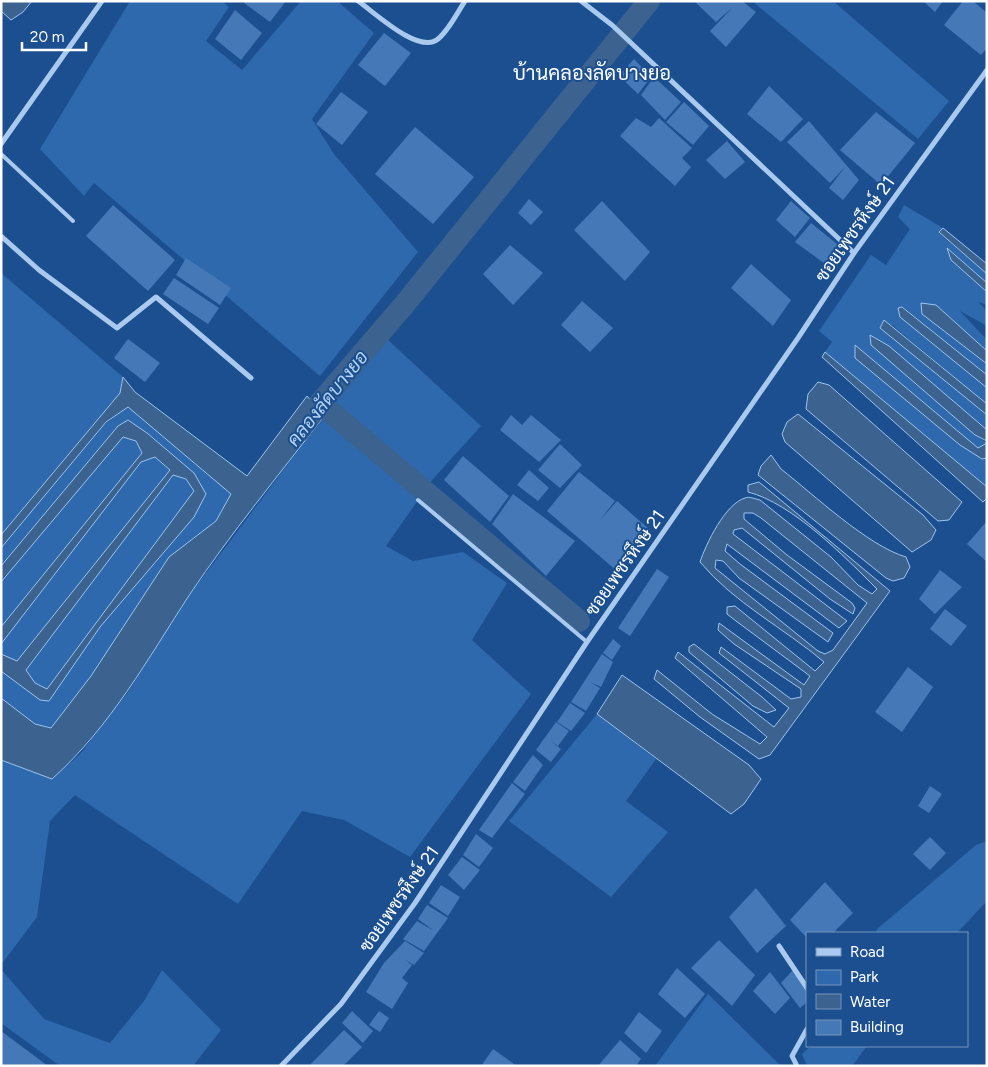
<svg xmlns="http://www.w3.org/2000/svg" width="988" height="1067" font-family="Figtree,Sarabun,sans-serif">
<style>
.green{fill:#2e69ad}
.water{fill:#3c6290;stroke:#9cc4f0;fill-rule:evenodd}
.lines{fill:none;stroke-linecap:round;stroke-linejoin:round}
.canal{stroke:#3c6290;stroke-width:22}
.building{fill:#4478b7}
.lane{stroke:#a9c9ee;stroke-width:4}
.street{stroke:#a9c9ee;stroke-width:5}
.labels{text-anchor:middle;stroke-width:4;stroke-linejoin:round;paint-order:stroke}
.street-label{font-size:18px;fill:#fff;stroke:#1b4f8f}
.water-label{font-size:19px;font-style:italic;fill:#b5d3f5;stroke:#1b4f8f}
.quarter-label{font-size:20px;fill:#fff;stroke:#1b4f8f}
</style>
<rect width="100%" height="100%" fill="#1b4f8f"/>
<g class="green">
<polygon points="130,1 222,1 229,7 206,41 242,70 301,1 337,1 374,33 312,119 334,154 418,252 320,376 94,183 84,196 40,149"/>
<polygon points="752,1 833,1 949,101 918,139"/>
<polygon points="904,205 943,228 939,233 987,274 987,283 948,249 951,260 987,292 987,305 978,302 987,311 987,326 960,311 987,340 987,351 936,305 922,314 987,364 987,375 903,307 898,308 900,317 987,388 987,404 892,325 880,328 987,415 987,430 982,428 975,435 987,443 978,448 856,346 981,459 987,458 987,487 825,352 832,342 819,331 871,255 886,265 910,229 898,217"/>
<polygon points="1,273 123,377 120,393 1,535"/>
<polygon points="387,339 481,426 432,480 386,546 413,561 463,552 507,583 472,640 531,694 410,857 344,820 302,811 238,904 75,795 50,821 37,917 1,965 1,760 52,779 80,754 128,692 191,593 321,420"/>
<polygon points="128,406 231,494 216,521 169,557 91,676 51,728 35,725 1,698 1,671 49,701 100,627 194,517 194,473 147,433 128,420 118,426 1,566 1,548 104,425"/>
<polygon points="123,436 136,441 142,453 1,627 1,582"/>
<polygon points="155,457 170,470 17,661 1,654 1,644 141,462"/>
<polygon points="173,475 186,479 194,491 47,689 35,683 26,670"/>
<polygon points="597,714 656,759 626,801 668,832 611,897 509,821"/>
<polygon points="987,841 987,901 957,933 878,933 876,930 976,845"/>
<polygon points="1,969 44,1019 110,1043 144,1001 162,970 221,1030 193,1066 60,1066 1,1023"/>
<polygon points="708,994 781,1066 655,1066"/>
<polygon points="811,1046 867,1046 852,1066 807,1066 802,1054"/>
</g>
<g class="water">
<polygon points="1,1 32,1 23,12 11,20 1,11"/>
<polygon points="943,228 987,264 987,274 939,232"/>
<polygon points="947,248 987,283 987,292 951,260"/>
<polygon points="921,303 936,305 987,351 987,364 922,314"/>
<polygon points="902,307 987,375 987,388 900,317 898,308"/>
<polygon points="884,320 987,404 987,415 880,328"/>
<polygon points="870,335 889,346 987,430 987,441 975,435 871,345"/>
<polygon points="855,345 978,448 987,443 987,458 982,459 960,445 855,358"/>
<polygon points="825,352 987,487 987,498 983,502 822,357"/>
<path d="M123 377 135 392 247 476 307 396 324 416C279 475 231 533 190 594 147 660 111 726 52 779L1 760V698L35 724 51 728 91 676 169 557 216 521 231 494 128 407 106 422 1 548V535L120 393Z"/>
<polygon points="818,382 829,385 962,502 949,520 938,521 806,409 808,394"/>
<polygon points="798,414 923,515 936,530 931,540 912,552 785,442 782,434 787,422"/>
<path d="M128 420 147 433 194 473 206 494 194 517 100 627 49 701 40 700 1 671V654L17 661 170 470 155 457 141 462 1 644V627L142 453 136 441 123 437 1 582V566L118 426ZM173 475 186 479 194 491 47 689 35 683 26 670Z"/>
<path d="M771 455 781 469C813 494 868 546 906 557L910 567 904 578 893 581 886 578 758 475 761 466Z"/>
<path d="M759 482 890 591 770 755 759 759 700 717 654 679 657 670 712 714 760 744 767 737 675 658 678 652 774 727 789 708 719 653 721 647 791 699 801 697V689L734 644 718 630 719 623 804 685 810 676 736 621 727 614V607L735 606 815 671 824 662C784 628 734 603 700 562 706 544 725 504 745 498 749 496 755 499 760 500L831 557 858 585 872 594 877 589C845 557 792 503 748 492V485ZM744 513H753L761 518 867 603 833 650 825 654 818 651 715 568 716 560 723 561 739 578 828 642 833 633 740 564 725 551 727 544 839 628 847 621 733 534 734 530 742 528 830 599 853 614 855 608 852 603 787 555 744 519Z"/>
<polygon points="694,644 762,697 776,710 767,713 753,706 689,652 689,647"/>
<polygon points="622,675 749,765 761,779 744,804 731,814 597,714"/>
</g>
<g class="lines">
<g class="canal">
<polyline points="320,403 579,621"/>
<polyline points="299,431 320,403 404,305 649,1"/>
</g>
</g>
<g class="building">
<polygon points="246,1 286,1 270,22 244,3"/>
<polygon points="694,1 742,1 756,12 726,47 710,31 733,7 716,22"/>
<polygon points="923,1 943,1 935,12"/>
<polygon points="963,1 973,1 987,13 987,48 981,55 944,25"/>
<polygon points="235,10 262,33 241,60 215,39"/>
<polygon points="384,33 411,53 385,86 358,65"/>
<polygon points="634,59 651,77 638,94 619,76"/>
<polygon points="654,77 681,102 665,120 641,95"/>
<polygon points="769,86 803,119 781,142 747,114"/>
<polygon points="341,92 368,112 342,145 316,124"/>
<polygon points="684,102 709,126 693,145 666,122"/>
<polygon points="876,112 915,143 881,185 840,150"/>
<polygon points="636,118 651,127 659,118 692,148 682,158 691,167 675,186 620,136"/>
<polygon points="809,121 859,180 843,200 829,188 845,167 830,183 787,142"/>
<polygon points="415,127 474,177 433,224 375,174"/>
<polygon points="727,141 745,162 725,179 706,160"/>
<polygon points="529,199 543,212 531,225 518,213"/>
<polygon points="602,201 650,252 625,281 574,230"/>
<polygon points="791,201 810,218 795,237 776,220"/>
<polygon points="113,205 175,260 148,291 86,236"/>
<polygon points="811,223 842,248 828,266 795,242"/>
<polygon points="510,245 543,273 513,305 483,274"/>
<polygon points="186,258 231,288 220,305 176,275"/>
<polygon points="751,264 791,300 773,326 731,288"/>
<polygon points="174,278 219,308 208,324 163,294"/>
<polygon points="582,301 613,328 590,352 561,325"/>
<polygon points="128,339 160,363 145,382 114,358"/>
<polygon points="511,415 522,425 531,415 561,440 539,462 500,430"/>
<polygon points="560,444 582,465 560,488 538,470"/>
<polygon points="463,456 509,496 490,522 444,480"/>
<polygon points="529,470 549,488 538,501 517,485"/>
<polygon points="579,472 615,501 599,521 617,501 650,530 617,571 547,511"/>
<polygon points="513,494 575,541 546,576 492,524"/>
<polygon points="987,521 987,562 967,544"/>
<polygon points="657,569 669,577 630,636 618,628"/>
<polygon points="940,570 962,587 935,614 919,599"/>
<polygon points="945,609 967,626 951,646 930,629"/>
<polygon points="613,639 621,646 612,660 603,653"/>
<polygon points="602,654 613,662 601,687 590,682 600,688 586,711 571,702"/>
<polygon points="908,667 933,687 902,732 875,712"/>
<polygon points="570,703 585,713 571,731 557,722"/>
<polygon points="556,722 569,731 558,746 551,741 561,749 551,762 536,750"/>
<polygon points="533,755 543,765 525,791 513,782"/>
<polygon points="512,783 525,794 492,838 479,830"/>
<polygon points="930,786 942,794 929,813 918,806"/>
<polygon points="476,834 493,848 479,867 463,855"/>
<polygon points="930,837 946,853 930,870 913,854"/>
<polygon points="462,857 480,870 464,890 448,875"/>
<polygon points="825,882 853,913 833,933 807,933 807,938 790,920"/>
<polygon points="441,885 460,897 448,916 429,903"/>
<polygon points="756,888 786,926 757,953 729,917"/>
<polygon points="427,905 448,918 424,951 403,939 417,921 434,931 418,919"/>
<polygon points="719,940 755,975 732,1006 691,968"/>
<polygon points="405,941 424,953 414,965 404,959 412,965 402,978 408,983 392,1009 366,992 384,963"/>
<polygon points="677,968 705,994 685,1018 658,994"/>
<polygon points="793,970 807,991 807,1002 800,1008 781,983"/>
<polygon points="770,972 790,998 775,1014 753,991"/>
<polygon points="352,1011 373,1031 363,1043 342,1023"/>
<polygon points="379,1011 389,1018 380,1032 369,1025"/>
<polygon points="639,1012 662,1031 646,1053 624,1033"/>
<polygon points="344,1030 362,1047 343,1066 309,1066"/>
<polygon points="1,1031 48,1066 1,1066"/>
<polygon points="620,1040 641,1059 636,1066 598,1066"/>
<polygon points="493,1049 517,1066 481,1066"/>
</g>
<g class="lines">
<g class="lane">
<polyline points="1,154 73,221"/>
<polyline points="418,500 587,642"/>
</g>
<g class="street">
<path d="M358 1C374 12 419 55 438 39 449 30 457 13 465 1"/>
<polyline points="581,1 612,25 854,253"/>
<polyline points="1,144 102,1"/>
<polyline points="1,236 39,270 117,328 156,297 251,378"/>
<polyline points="779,946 807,988"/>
<polyline points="281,1066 341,1004 415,903 587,642 798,338 854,253 987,70"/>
<polyline points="797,1066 792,1056 807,1029"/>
</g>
</g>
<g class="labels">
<g class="street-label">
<text transform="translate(855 229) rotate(-55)" y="6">ซอยเพชรหึงษ์ 21</text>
<text transform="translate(625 563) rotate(-55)" y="6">ซอยเพชรหึงษ์ 21</text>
<text transform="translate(399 899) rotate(-55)" y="6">ซอยเพชรหึงษ์ 21</text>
</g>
<g class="water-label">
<text transform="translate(327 398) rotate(-51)" y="7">คลองลัดบางยอ</text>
</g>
<g class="quarter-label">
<text x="592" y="80">บ้านคลองลัดบางยอ</text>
</g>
</g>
<rect width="988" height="1067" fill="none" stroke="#ffffff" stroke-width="5"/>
<rect x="806" y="932" width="162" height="115" fill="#1b4f8f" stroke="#7695bc"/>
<rect x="816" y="948" width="25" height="8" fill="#a9c9ee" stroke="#7695bc"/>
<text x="850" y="957" font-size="15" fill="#ffffff">Road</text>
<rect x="816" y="970" width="25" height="15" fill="#2e69ad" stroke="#7695bc"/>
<text x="850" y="982" font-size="15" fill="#ffffff">Park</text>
<rect x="816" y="994" width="25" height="15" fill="#3c6290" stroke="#7695bc"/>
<text x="850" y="1007" font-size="15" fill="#ffffff">Water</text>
<rect x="816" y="1020" width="25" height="15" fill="#4478b7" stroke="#7695bc"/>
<text x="850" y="1032" font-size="15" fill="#ffffff">Building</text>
<path d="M22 42v8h64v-8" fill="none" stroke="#ffffff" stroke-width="2.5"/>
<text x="30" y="42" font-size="15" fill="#ffffff" stroke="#1b4f8f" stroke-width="4" paint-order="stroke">20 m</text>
</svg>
